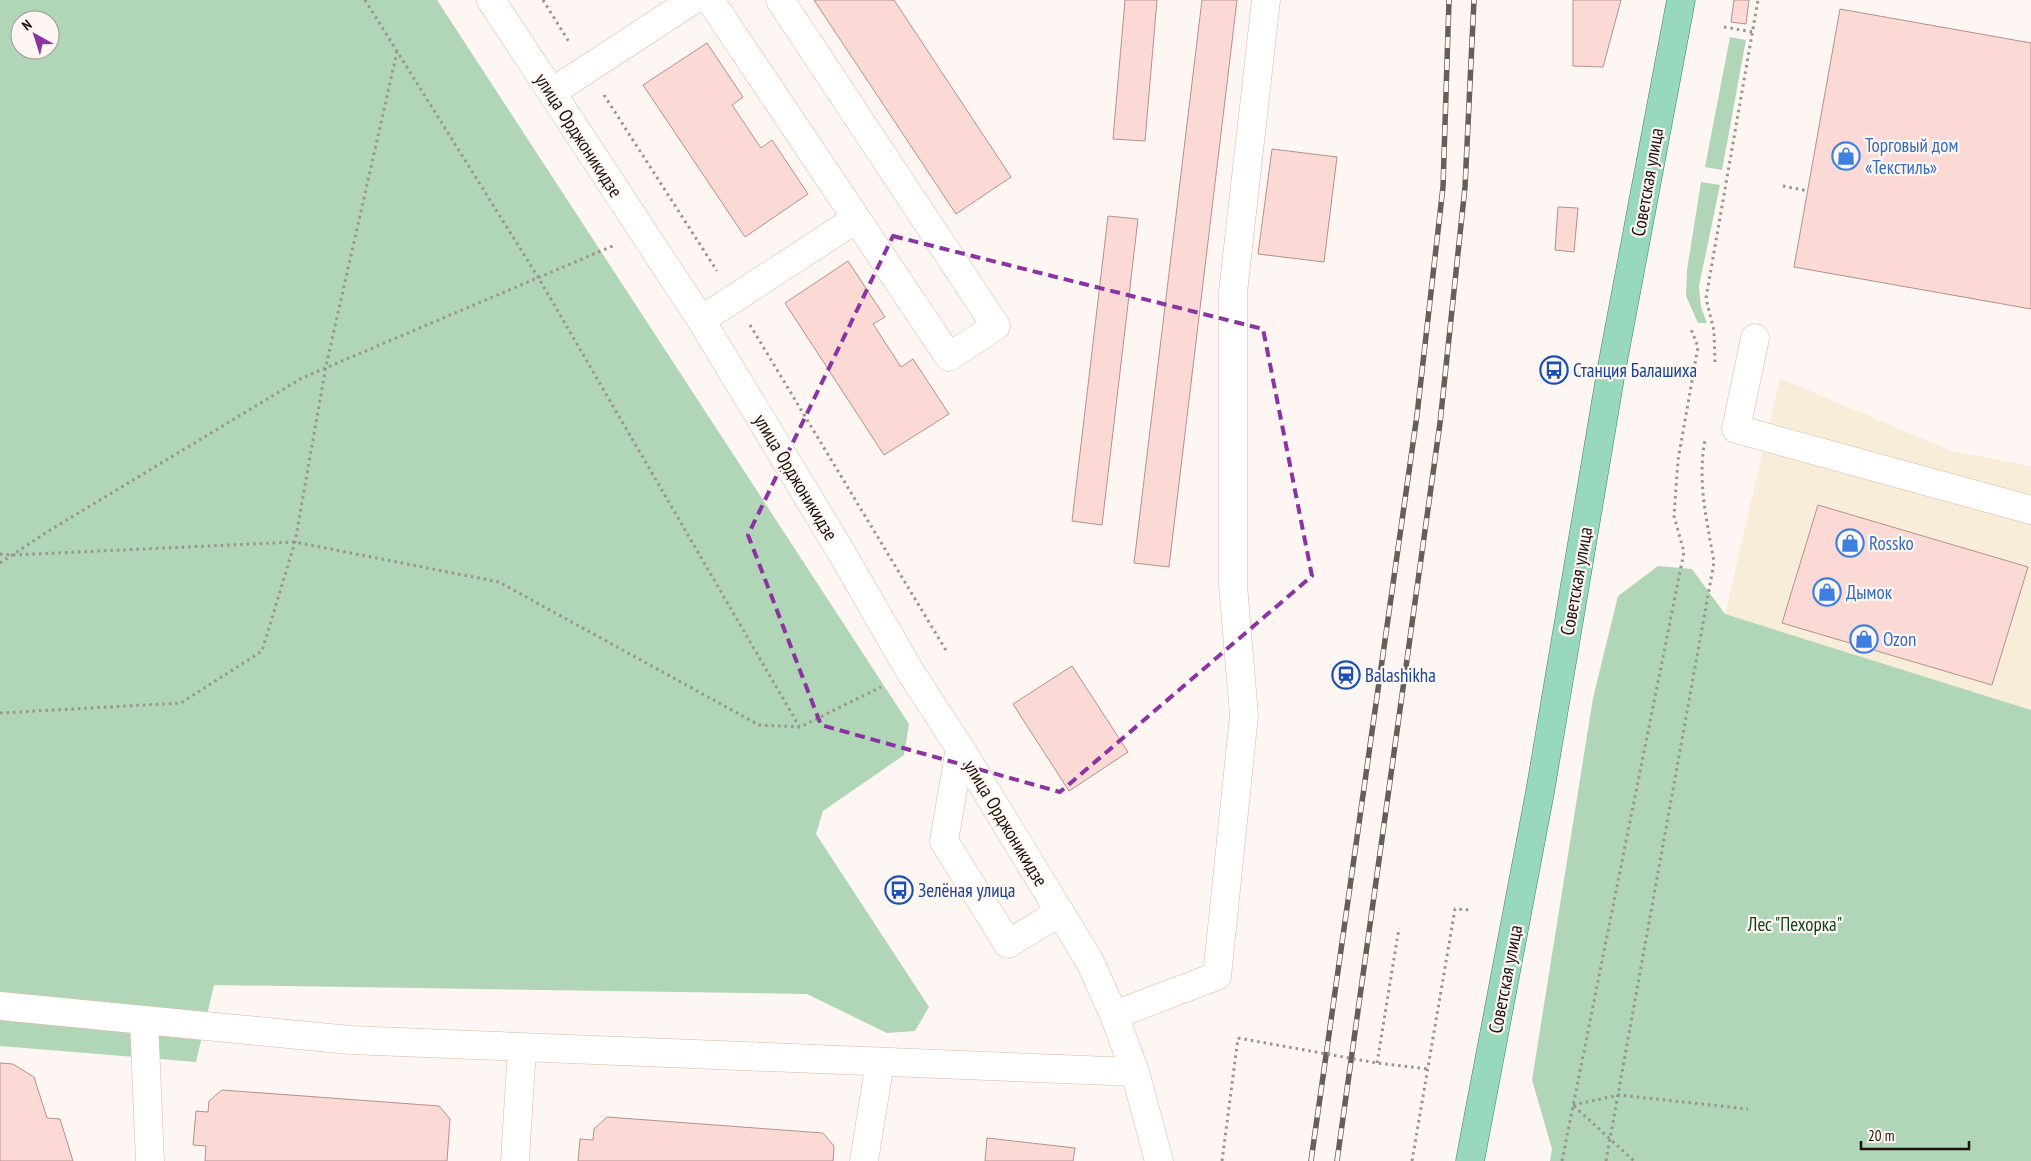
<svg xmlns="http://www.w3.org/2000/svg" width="2031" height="1161" font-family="'PT Sans Narrow',sans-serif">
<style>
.commercial{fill:#f7edd8}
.green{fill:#b1d6b7;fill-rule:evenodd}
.building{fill:#fbd9d5;stroke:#b7908b}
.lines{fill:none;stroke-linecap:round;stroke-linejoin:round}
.minor-casing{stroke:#dbb9a5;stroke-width:29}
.major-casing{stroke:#418262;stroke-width:29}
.path{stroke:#9c938d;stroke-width:3;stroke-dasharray:2.5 4;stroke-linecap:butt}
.minor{stroke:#fff;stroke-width:28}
.major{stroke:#98d8bd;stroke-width:28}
.rail-casing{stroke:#675e57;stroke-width:5.5}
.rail{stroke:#fdf6f2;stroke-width:4;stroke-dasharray:11;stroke-linecap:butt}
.path-bridge{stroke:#9c938d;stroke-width:3;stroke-dasharray:2.5 4;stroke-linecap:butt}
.marked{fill:none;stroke:#8b34a1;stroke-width:4;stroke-dasharray:10 6;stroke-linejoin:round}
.labels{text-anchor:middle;stroke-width:4.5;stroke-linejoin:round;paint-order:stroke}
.street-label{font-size:19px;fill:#1d120a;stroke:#fdf6f2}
.shop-label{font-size:19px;fill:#366cbe;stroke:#fdf6f2;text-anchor:start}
.transit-label{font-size:19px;fill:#164399;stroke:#fdf6f2;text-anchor:start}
.park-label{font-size:19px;fill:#0d3e1d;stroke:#fdf6f2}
</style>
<rect width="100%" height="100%" fill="#fdf6f2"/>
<polygon class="commercial" points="1780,378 1951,451 2031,466 2031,710 1725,614"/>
<g class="green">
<path d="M0 0H437L909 724 904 755 823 811 816 834 929 1007 915 1031 887 1033 807 994 214 985 196 1062 0 1046ZM20 20H50V50H20Z"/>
<polygon points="1730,37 1746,40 1722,170 1705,167"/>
<polygon points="1701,182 1720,185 1699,286 1701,307 1707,323 1698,323 1686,296 1687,270"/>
<polygon points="1658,566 1692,569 1725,614 2031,710 2031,1161 1550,1161 1552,1149 1532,1080 1593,698 1618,596"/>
</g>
<g class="building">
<polygon points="814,0 894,0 1011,177 956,214"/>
<polygon points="1125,0 1157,0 1145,141 1113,139"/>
<polygon points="1202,0 1237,0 1169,567 1134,563"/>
<polygon points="1573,0 1621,0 1603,67 1573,66"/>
<polygon points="1734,0 1749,0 1746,24 1731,22"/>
<polygon points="1840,9 2031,43 2031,309 1794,267"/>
<polygon points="707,43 743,97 732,105 761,148 772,140 808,194 745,237 643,85"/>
<polygon points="1272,149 1337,157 1324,262 1258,254"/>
<polygon points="1558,207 1578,208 1574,252 1555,250"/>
<polygon points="1108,216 1138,219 1102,525 1072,521"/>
<polygon points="848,261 885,317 873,324 901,367 913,359 949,414 884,455 785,303"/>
<polygon points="1818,505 2028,567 1992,685 1782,623"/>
<polygon points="1072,666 1128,752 1069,791 1013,704"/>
<polygon points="0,1063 13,1064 34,1077 47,1118 60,1119 73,1161 0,1161"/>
<polygon points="222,1090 439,1106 450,1119 447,1161 205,1161 206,1146 193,1145 196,1111 208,1112 209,1101"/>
<polygon points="607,1117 823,1133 834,1146 833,1161 578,1161 580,1139 593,1140 594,1129"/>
<polygon points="987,1138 1075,1148 1073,1161 985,1161"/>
</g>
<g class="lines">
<g class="minor-casing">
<g id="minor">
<polyline points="491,0 701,320 840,550 911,673 960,748 1089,960 1114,1015 1135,1072 1159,1161"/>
<polyline points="710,0 949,357 996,326 780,0"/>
<polyline points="552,92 693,0"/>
<polyline points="701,320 856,219"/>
<polyline points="1755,338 1736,429 2031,510"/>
<polyline points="960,748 944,841 1008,944 1060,912"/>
<polyline points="0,1006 350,1040 1135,1072"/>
<polyline points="1114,1015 1217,976 1244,715 1233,585 1233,292 1266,0"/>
<polyline points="144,1020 150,1161"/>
<polyline points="515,1161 522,1048"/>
<polyline points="864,1161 880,1062"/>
</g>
</g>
<g class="major-casing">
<polyline id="major" points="1470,1161 1540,792 1611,372 1681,0"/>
</g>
<g class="path">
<polyline points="365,0 538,277 799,726"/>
<polyline points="543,0 569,42"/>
<polyline points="1724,27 1753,32"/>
<polyline points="604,95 717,271"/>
<polyline points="1783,186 1808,191"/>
<polyline points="750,325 947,652"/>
<polyline points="1715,362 1714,331 1706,298 1758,0"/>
<polyline points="0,554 12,555 295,542 499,582 759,725 800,727 881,687"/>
<polyline points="0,563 47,532 302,378 615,245"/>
<polyline points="0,713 181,703 262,651 295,542 326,366 397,52"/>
<polyline points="1377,1063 1399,928"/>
<polyline points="1573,1105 1619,1095 1748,1109"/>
<polyline points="1574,1106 1634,1161"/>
<polyline points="1222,1161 1238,1038"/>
<polyline points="1412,1161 1455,909 1472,910"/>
<polyline points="1562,1161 1684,552 1674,516 1678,460 1698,347 1691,329"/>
<path d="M1606 1161 1714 562C1707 521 1697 481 1705 440"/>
</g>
<use href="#minor" class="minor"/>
<use href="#major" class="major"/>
<g class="rail-casing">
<g id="rail">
<polyline points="1311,1161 1417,415 1443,187 1449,0"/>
<polyline points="1337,1161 1440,423 1465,187 1474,0"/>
</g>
</g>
<use href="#rail" class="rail"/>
<polyline class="path-bridge" points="1238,1038 1377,1063 1428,1069"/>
</g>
<path class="marked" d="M893 236 1263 329 1312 576 1060 792 821 725 748 535Z"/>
<defs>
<g id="shop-ring" transform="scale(1.4375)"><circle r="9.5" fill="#fdf6f2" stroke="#3f7fe0" stroke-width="1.5"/><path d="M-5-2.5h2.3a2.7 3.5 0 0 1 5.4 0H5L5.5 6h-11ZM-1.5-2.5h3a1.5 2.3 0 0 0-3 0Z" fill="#3f7fe0"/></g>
<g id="bus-ring" transform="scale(1.4375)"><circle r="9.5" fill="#fdf6f2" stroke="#1a4fb4" stroke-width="1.5"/><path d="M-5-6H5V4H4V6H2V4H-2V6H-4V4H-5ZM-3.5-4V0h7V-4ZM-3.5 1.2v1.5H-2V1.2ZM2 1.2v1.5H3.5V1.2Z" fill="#1a4fb4"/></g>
<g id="station-ring" transform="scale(1.4375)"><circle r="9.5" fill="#fdf6f2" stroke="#1a4fb4" stroke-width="1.5"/><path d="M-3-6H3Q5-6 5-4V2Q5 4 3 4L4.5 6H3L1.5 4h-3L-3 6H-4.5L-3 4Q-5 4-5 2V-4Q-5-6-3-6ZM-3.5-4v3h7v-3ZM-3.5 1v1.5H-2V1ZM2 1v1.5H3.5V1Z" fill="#1a4fb4"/></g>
</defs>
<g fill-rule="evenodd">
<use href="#shop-ring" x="1846" y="156"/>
<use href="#bus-ring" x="1554" y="370"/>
<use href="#shop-ring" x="1850" y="543"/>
<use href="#shop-ring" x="1827" y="592"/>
<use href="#shop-ring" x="1864" y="639"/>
<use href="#station-ring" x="1346" y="675"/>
<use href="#bus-ring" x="899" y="890"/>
</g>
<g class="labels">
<g class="street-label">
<text transform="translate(579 135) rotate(57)" y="7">улица Орджоникидзе</text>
<text transform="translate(1647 182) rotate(-80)" y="7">Советская улица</text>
<text transform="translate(796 477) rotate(59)" y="7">улица Орджоникидзе</text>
<text transform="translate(1576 581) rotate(-80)" y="7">Советская улица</text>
<text transform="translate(1006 823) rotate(59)" y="7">улица Орджоникидзе</text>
<text transform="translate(1505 979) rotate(-79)" y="7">Советская улица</text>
</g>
<g class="shop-label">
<text x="1865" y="152">Торговый дом<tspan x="1865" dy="22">«Текстиль»</tspan></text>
<text x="1869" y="550">Rossko</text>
<text x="1846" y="599">Дымок</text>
<text x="1883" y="646">Ozon</text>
</g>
<g class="transit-label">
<text x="1573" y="377">Станция Балашиха</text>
<text x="1365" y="682">Balashikha</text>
<text x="918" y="897">Зелёная улица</text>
</g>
<g class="park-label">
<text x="1795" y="931">Лес "Пехорка"</text>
</g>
</g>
<g transform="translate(35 35) rotate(321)"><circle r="24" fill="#fdf6f2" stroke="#a39b95"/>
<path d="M0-4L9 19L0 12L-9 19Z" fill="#8b34a1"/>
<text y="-8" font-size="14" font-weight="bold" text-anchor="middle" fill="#1d120a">N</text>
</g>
<path d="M1861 1141v8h108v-8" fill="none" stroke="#1d120a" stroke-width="2.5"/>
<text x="1868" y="1141" font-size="15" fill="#1d120a" stroke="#fdf6f2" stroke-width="4" paint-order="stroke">20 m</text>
</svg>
